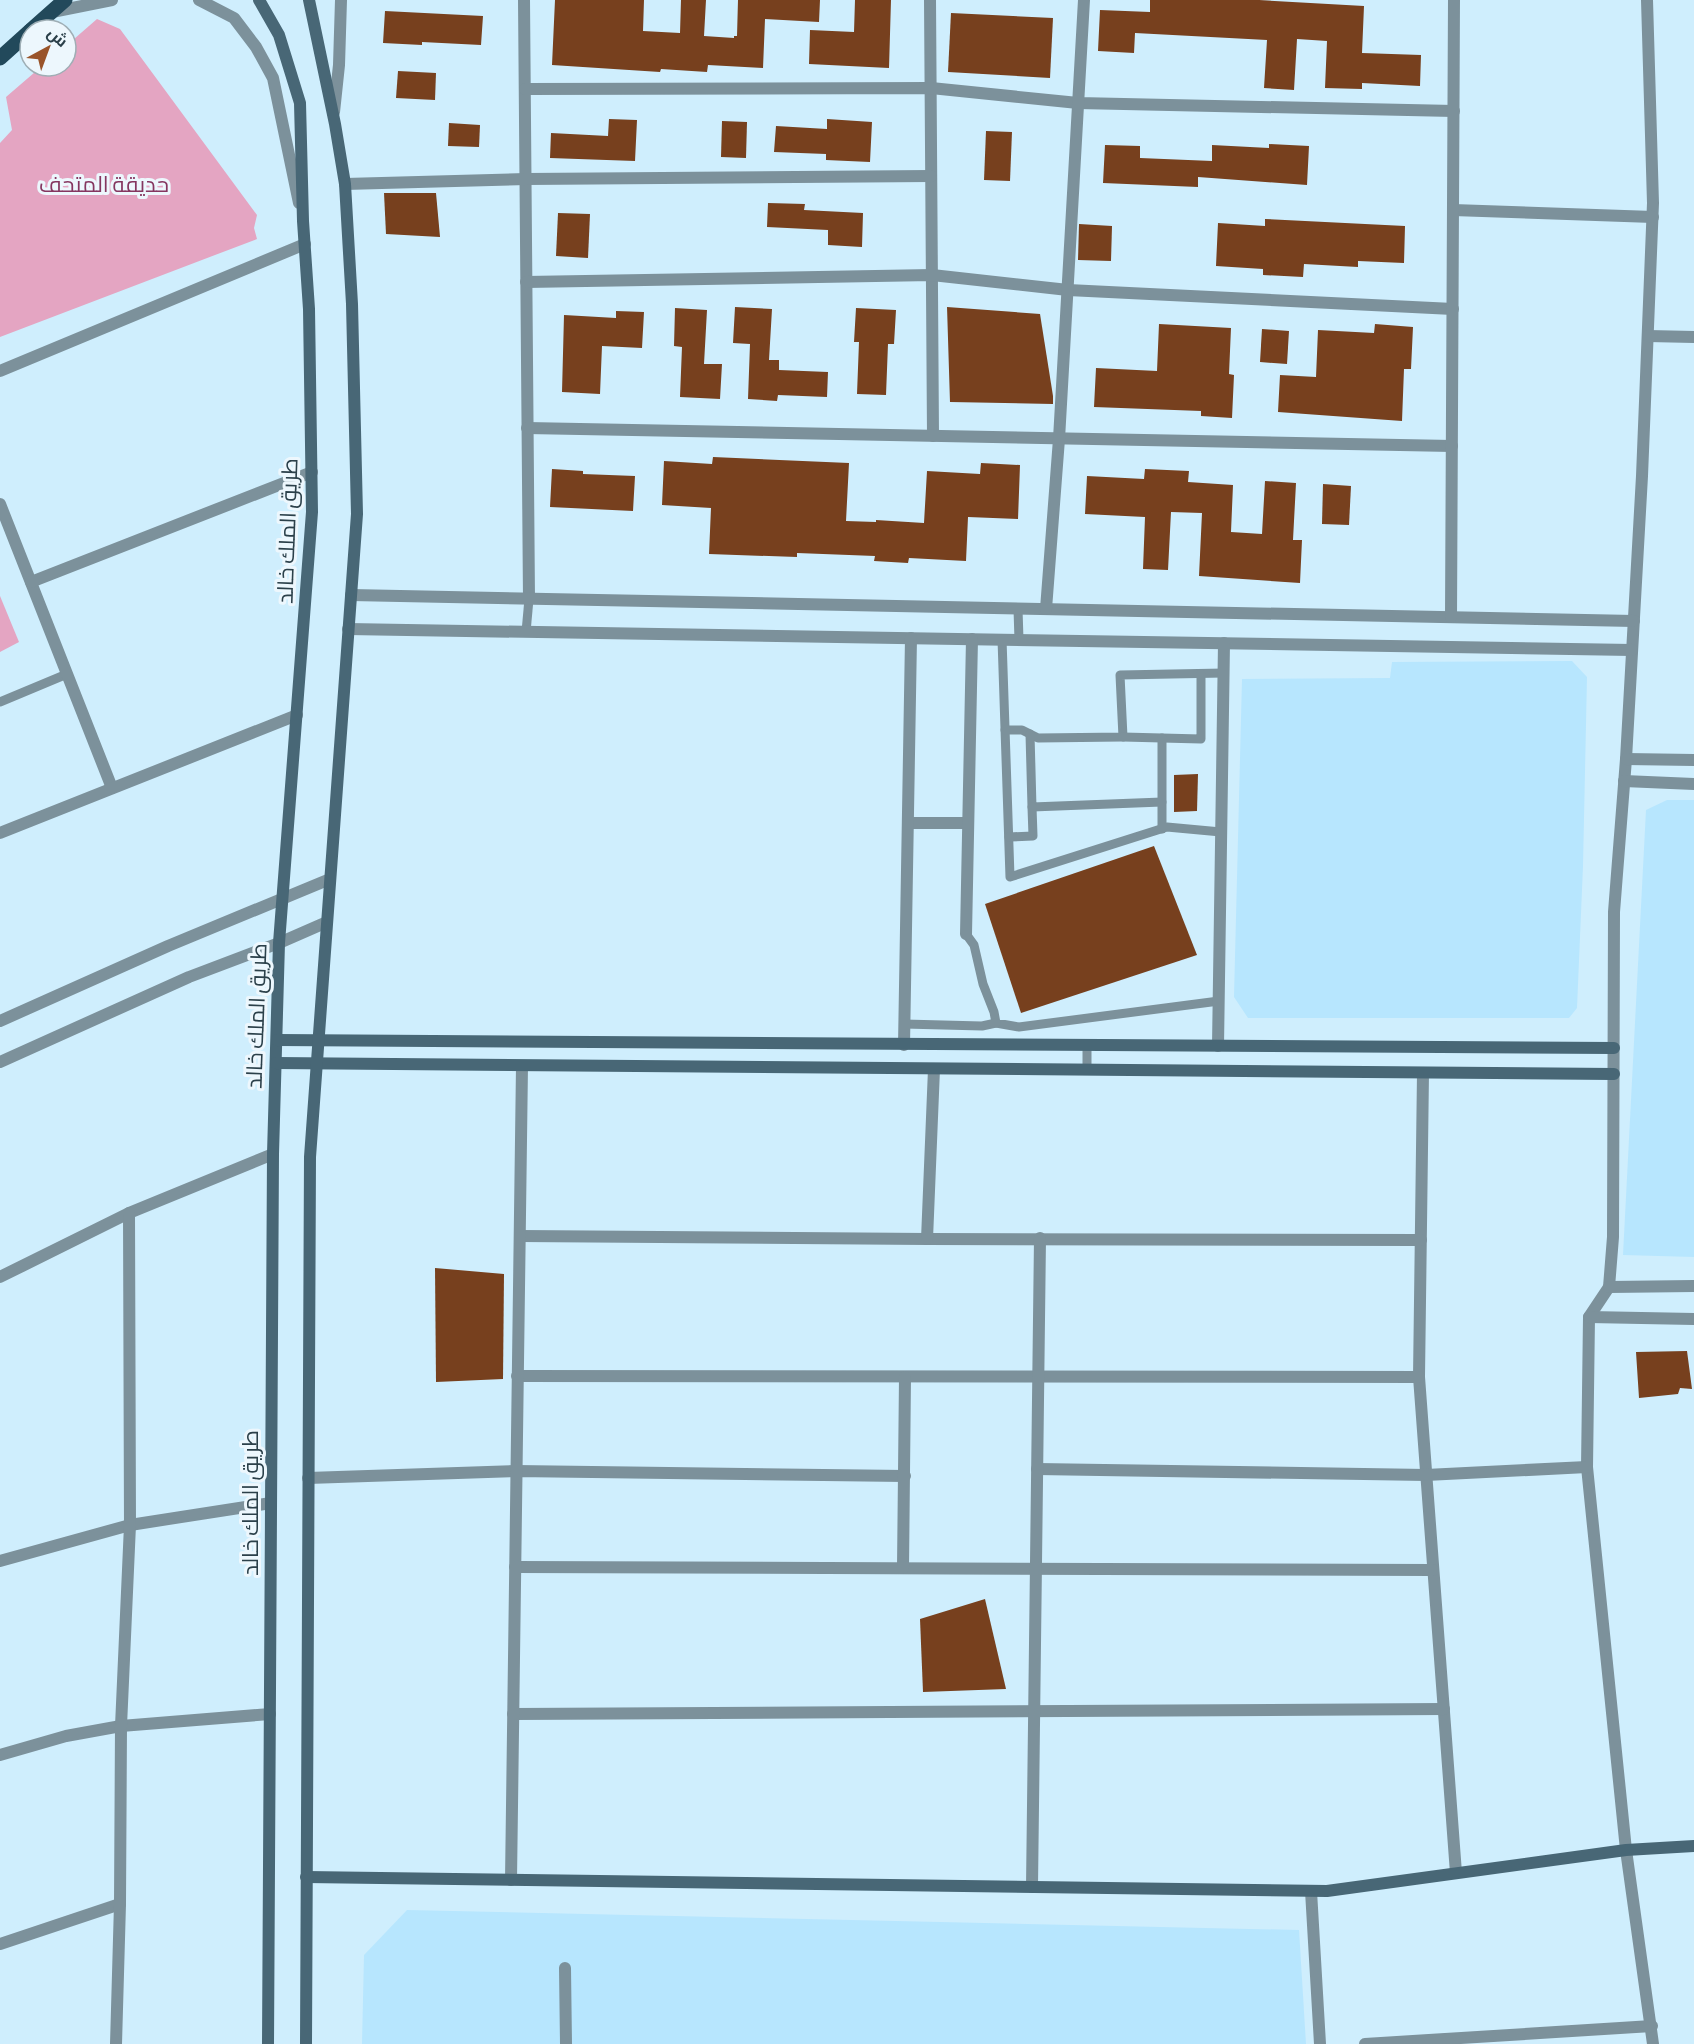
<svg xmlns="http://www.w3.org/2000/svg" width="1694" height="2044" font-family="'Alegreya Sans',Cairo,sans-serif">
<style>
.built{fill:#b7e6fe}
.green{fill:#e4a5c2}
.building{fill:#77401e}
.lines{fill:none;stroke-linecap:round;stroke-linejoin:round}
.lane{stroke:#7c919b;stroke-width:9}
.street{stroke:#7c919b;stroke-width:12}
.secondary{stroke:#486776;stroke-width:12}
.primary{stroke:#22495b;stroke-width:15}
.labels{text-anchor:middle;stroke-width:6;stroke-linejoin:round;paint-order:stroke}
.park-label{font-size:22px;fill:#853660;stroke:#edf7fd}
.street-label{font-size:22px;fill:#2b404a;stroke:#edf7fd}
</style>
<rect width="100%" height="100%" fill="#cfeefd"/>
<g class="built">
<polygon points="1572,661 1587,677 1583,866 1577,1008 1569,1018 1248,1018 1234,997 1242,679 1390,678 1392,662"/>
<polygon points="1667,800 1694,800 1694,1257 1623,1255 1646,810"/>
<polygon points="407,1910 1299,1930 1306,2044 362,2044 364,1955"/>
</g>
<g class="green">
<polygon points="97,19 120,29 257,215 254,228 257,239 0,337 0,143 12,130 6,97 42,66 66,66 66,46"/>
<polygon points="0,596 19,642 0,652"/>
</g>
<g class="building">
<polygon points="555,0 644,0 643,31 680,33 681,0 706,0 704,36 734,38 734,36 737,36 738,0 820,0 819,22 765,19 763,68 708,65 707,72 661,69 660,72 552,65"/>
<polygon points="855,0 891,0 889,68 809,64 810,30 854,32"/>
<polygon points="1150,0 1259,0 1364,6 1362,53 1421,55 1420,86 1362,83 1362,89 1325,88 1327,41 1297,39 1294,90 1264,88 1267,40 1135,33 1134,53 1098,51 1100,10 1150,12"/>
<polygon points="385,11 483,16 481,45 422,42 422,45 383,43"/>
<polygon points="951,13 1053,18 1050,78 948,72"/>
<polygon points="398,71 436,73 435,100 396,98"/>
<polygon points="609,119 637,120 635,161 550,158 551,133 608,136"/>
<polygon points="827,119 872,122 870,162 826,160 826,154 774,152 776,126 827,129"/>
<polygon points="722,121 747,122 746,158 721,157"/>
<polygon points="449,123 480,125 479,147 448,146"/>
<polygon points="986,131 1012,132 1010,181 984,180"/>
<polygon points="1269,144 1309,146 1307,185 1198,177 1198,187 1103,183 1105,145 1140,146 1140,158 1212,161 1212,145 1269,148"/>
<polygon points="384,193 436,193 440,237 386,234"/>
<polygon points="768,203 805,204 804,210 863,213 862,247 828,245 828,230 767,227"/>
<polygon points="558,213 590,214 588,258 556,256"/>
<polygon points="1265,219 1405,226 1404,263 1358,261 1358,267 1304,264 1303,277 1263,275 1263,269 1216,266 1218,223 1265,226"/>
<polygon points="1079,224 1112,226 1111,261 1078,260"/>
<polygon points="735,307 772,309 769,360 779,360 779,370 828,372 827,397 778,395 777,401 748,399 750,344 733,343"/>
<polygon points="947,307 1040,314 1053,396 1053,404 950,402"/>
<polygon points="675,308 707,310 704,364 722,364 720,399 680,397 682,347 674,346"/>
<polygon points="856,308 896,310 894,344 888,344 886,395 857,394 859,342 854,342"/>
<polygon points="616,311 644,312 642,348 602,346 600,394 562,392 564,315 616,318"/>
<polygon points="1159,324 1231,328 1229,374 1234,375 1232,418 1201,416 1201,411 1094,407 1096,368 1157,371"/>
<polygon points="1375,324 1413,327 1411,369 1404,369 1402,421 1278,412 1280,375 1316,377 1318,330 1374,333"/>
<polygon points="1262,329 1289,331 1287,364 1260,362"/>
<polygon points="713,457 849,463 846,521 876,522 876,520 924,523 927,471 980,474 981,463 1020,465 1018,519 968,517 966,561 909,558 908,563 874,561 875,556 797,553 797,557 709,554 711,508 662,505 664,461 712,464"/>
<polygon points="552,469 583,471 583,474 635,476 633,511 550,507"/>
<polygon points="1145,469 1189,471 1188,482 1233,485 1231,532 1262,534 1265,481 1296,483 1293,540 1302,540 1300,583 1199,576 1202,513 1171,512 1168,570 1143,569 1145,517 1085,514 1087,476 1144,479"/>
<polygon points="1323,484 1351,486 1349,525 1322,524"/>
<polygon points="1198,774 1197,811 1174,812 1174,775"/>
<polygon points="1154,846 1197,955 1021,1013 985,904"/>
<polygon points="435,1268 504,1274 503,1379 436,1382"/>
<polygon points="1687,1351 1692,1389 1680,1388 1678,1394 1639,1398 1636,1352"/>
<polygon points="985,1599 1006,1689 923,1692 920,1619"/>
</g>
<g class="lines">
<g class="lane">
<polyline points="1018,609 1019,640"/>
<polyline points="526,632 529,599"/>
<polyline points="1002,639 1010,877 1167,827 1221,832"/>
<polyline points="0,702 67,674"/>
<polyline points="1005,730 1022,730 1038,738 1123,737 1120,675 1224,673"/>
<polyline points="1030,734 1032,807 1162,802"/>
<polyline points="1123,737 1201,739 1201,674"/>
<polyline points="1162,829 1162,738"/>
<polyline points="1009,837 1033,836 1032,807"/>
<polyline points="966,934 974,945 983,984 994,1012 996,1023 1019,1027 1219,1001"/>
<polyline points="904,1024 982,1026 996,1023"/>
<polyline points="1087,1046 1087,1070"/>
</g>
<g class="street">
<polyline points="199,0 234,18 256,47 273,78 299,203"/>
<polyline points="524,0 529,599"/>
<polyline points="930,0 933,436"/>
<polyline points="1647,0 1653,203 1642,476 1626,759 1614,912 1613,1237 1609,1287 1589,1317 1587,1467 1626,1850 1653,2044"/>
<polyline points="52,12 112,0"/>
<polyline points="525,89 931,88 1078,103 1454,111"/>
<polyline points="334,112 339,65 341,0"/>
<polyline points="345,184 526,179 931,176"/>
<polyline points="1453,210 1653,217"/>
<polyline points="526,282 932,275 1068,290 1453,309"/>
<polyline points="1648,336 1694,337"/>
<polyline points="0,371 305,244"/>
<polyline points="527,428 1452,446"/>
<polyline points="0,504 112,788"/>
<polyline points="31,582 312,472"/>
<polyline points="351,595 1634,621"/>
<polyline points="1046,609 1059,439 1084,0"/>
<polyline points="1451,617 1454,0"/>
<polyline points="348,629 1632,650"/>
<polyline points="1626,759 1694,760"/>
<polyline points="1624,781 1694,784"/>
<polyline points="908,823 968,823"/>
<polyline points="0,833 297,715"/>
<polyline points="966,934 972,639"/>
<polyline points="0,1021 168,946 330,879"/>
<polyline points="904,1045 911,638"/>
<polyline points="1218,1046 1224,643"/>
<polyline points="0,1062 189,977 279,943 327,922"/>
<polyline points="1423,1073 1419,1377 1456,1873"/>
<polyline points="520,1236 927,1239 1421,1240"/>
<polyline points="927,1239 934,1069"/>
<polyline points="0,1277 129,1213 273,1154"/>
<polyline points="1609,1287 1694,1286"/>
<polyline points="1589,1317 1694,1319"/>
<polyline points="517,1376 1419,1377"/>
<polyline points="1037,1469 1426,1475 1587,1467"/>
<polyline points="308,1478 516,1471 905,1476"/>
<polyline points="0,1561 130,1525 271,1503"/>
<polyline points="515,1567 1433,1570"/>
<polyline points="903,1568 905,1377"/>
<polyline points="513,1714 1444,1709"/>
<polyline points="0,1755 66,1736 121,1726 270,1714"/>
<polyline points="511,1880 522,1066"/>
<polyline points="1032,1887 1040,1238"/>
<polyline points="1311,1891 1320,2044"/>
<polyline points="0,1944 120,1904"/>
<polyline points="565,1968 566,2044"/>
<polyline points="116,2044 120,1904 121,1726 130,1525 129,1213"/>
<polyline points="1365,2044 1652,2026"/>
</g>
<g class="secondary">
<polyline points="259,0 279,35 300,103 303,221 309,309 312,512 279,943 273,1154 268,2044"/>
<polyline points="277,1040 1614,1048"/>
<polyline points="276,1063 1614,1074"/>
<polyline points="306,1877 1327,1891 1626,1850 1694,1846"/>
<polyline points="306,2044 310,1157 357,514 352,304 345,184 335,124 309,0"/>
</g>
<g class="primary">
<polyline points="31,30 65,0"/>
<polyline points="0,58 30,31"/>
</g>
</g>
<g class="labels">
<g class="park-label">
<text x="104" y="192">حديقة المتحف</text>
</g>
<g class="street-label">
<text transform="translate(287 531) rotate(-88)" y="8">طريق الملك خالد</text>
<text transform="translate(256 1016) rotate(-88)" y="8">طريق الملك خالد</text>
<text transform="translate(250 1503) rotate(-90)" y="8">طريق الملك خالد</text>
</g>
</g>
<g transform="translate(48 48) rotate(41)"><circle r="28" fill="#edf7fd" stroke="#9faeb5" stroke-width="1.5"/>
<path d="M0-4.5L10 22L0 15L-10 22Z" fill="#99542a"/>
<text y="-9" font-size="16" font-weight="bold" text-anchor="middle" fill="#2b404a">ش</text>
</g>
</svg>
